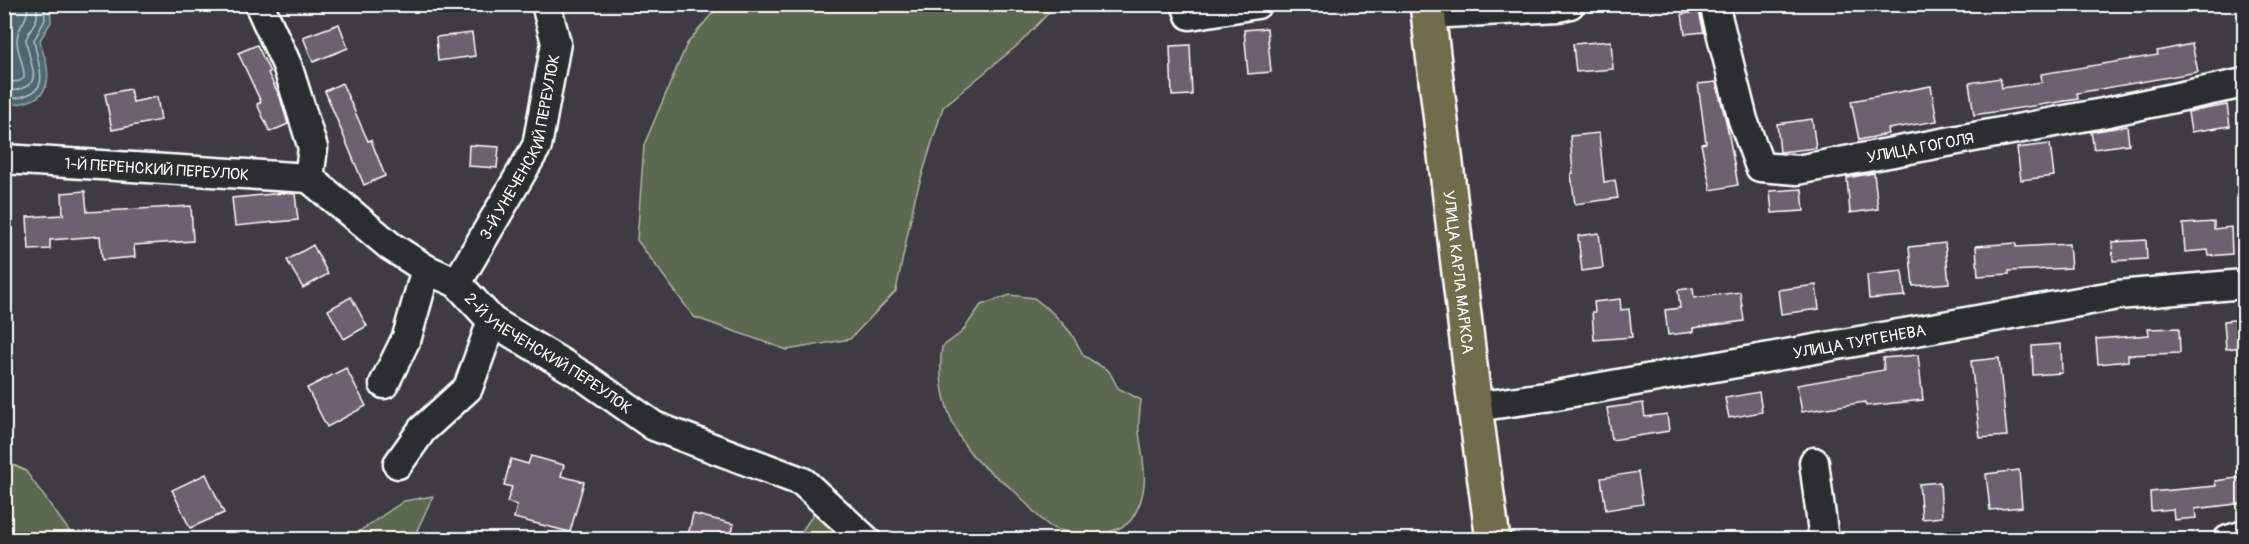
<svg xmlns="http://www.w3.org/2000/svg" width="2249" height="544" font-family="Pangolin,sans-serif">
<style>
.green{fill:#5c684f;stroke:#aeb4a7;stroke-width:1.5}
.water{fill:#4d6871;stroke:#94a4aa;stroke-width:1.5}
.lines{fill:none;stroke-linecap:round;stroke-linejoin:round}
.shore{stroke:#b8c3c6;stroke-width:1.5}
.building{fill:#6d606f;stroke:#fff;stroke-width:1.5}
.minor-casing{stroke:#fff;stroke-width:33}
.major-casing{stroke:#fff;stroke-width:38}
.minor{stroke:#2a2d2e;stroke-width:28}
.major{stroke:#716c4b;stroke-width:33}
.labels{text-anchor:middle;stroke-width:6;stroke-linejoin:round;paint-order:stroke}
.street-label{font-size:16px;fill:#fff;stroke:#2a2d2e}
</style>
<rect width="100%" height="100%" fill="#3e3c42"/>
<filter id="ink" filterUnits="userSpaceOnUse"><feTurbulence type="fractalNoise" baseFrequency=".0167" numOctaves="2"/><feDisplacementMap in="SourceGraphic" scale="12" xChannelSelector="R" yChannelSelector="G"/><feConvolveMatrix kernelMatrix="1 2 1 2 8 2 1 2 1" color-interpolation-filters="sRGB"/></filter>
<g filter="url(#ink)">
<g class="green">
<polygon points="719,5 1056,5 1019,44 943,107 915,198 896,291 850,339 787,350 694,317 637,240 644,145 687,44"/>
<path d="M1010 295 1034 298 1054 314 1071 333 1084 356 1109 371 1118 388 1141 400C1140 410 1138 422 1139 432 1143 464 1152 490 1131 520 1125 528 1103 535 1093 535 1085 535 1059 531 1053 528 1039 521 1025 500 1013 490 996 475 980 467 966 447 946 418 937 381 942 347L962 332 981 305Z"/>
<polygon points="5,461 25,470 75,539 5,539"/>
<polygon points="433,496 413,539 348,539 404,501"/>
<polygon points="818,507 854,540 796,540"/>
</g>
<path class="water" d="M4 5H50L51 22 40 40C41 49 46 58 47 67 52 99 29 103 5 106Z"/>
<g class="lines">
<g class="shore">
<path d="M4 83 20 81 24 78C25 65 17 54 17 40 17 26 28 23 28 4"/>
<path d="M4 92C49 87 30 71 26 39L37 18V4"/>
<path d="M4 100C55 94 40 77 34 40L45 20 44 4"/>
</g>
</g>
<g class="building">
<polygon points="1699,12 1704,32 1685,34 1682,14"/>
<polygon points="339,24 348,48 313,62 303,37"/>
<polygon points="1267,28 1271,72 1248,74 1244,30"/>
<polygon points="472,33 475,56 438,61 436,37"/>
<polygon points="1611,41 1613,69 1576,72 1573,44"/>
<polygon points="2192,44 2198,72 2077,93 2078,99 1974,115 1969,83 2000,78 2002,88 2042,82 2041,74 2158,55 2157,51"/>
<polygon points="257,45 270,72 268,73 280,97 288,124 270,132 257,104 261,102 238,53"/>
<polygon points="1190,45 1192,95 1172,96 1170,46"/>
<polygon points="1716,82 1727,125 1738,185 1711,190 1701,144 1706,143 1698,84"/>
<polygon points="342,83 368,141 371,140 385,176 364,185 325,91"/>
<polygon points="1931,86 1937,121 1887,129 1888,134 1859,140 1851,101"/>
<polygon points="130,89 133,102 157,97 161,120 112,130 105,94"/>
<polygon points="2227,105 2230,126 2191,132 2188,112"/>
<polygon points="1812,119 1816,148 1780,152 1777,124"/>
<polygon points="2127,126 2129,144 2094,149 2091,132"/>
<polygon points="1599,133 1604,182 1615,180 1618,198 1575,204 1571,174 1573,173 1570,136"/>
<polygon points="2050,144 2054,176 2021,180 2017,148"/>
<polygon points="469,145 499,147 497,168 468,166"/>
<polygon points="1874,173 1878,209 1850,213 1847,178"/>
<polygon points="1802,189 1804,211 1772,213 1770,191"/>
<polygon points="85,191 87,212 191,206 193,241 134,245 135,257 102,260 100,236 50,240 50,249 29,250 27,217 63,215 62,193"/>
<polygon points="283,193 295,194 298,220 235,226 232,198"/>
<polygon points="2214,222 2214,229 2231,227 2232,254 2209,256 2208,250 2185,252 2183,224"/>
<polygon points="1599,233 1603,268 1582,271 1578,236"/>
<polygon points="2146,240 2147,259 2113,261 2112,242"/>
<polygon points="1945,243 1949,283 1913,286 1909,247"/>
<polygon points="2016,243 2016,247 2069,244 2071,268 2009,271 2009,274 1978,276 1976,246"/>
<polygon points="313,245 328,274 303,288 287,260"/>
<polygon points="1902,271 1905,296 1869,299 1867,275"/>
<polygon points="1816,285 1819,309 1781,314 1778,290"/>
<polygon points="1693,288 1694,298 1740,292 1744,321 1693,328 1693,332 1668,335 1665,310 1680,308 1678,290"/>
<polygon points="351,297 367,326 344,339 328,310"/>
<polygon points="1620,299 1621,310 1629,309 1632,337 1594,340 1592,312 1595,312 1594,302"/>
<polygon points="2244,319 2244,347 2226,349 2224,321"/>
<polygon points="2179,328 2180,353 2128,355 2128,361 2098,364 2096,339 2149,335 2148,329"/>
<polygon points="2061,344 2062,373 2033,375 2032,346"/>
<polygon points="1918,355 1923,400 1866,406 1865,402 1802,412 1797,385 1884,370 1883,358"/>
<polygon points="1999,358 2007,436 1980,438 1971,361"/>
<polygon points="346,368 366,406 327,427 307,388"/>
<polygon points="1759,392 1762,412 1729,418 1725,398"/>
<polygon points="1643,403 1645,417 1667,414 1669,431 1612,440 1607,408"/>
<polygon points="531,456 564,465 561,476 584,482 570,532 514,518 517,505 507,502 512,487 504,485 511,459 528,464"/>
<polygon points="2019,470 2022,507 1990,510 1986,474"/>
<polygon points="1638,472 1643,504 1606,510 1601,478"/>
<polygon points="206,474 224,513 190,528 172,490"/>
<polygon points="2244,477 2244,503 2195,509 2196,518 2174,520 2173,509 2151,511 2150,492 2216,486 2215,481"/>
<polygon points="1940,482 1942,517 1922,519 1919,484"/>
<polygon points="693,514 734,524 730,540 687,540"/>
</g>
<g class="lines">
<g class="minor-casing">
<g id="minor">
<path id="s1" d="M259 4 287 65 313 148 309 178 390 246 426 269 457 283 492 321 583 376 654 426 803 482 866 540"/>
<polyline points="1186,4 1190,15 1257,4"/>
<path id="s2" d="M1714 4 1743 120 1760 167 1797 170 2103 113 2244 83"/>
<polyline points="1428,14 1559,7 1570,4"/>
<path id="s3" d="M4 159 309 178"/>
<path id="s4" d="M457 283 537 146 556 43 546 4"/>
<polyline points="384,384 407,337 426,269"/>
<path id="s5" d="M1475 407 1545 397 2118 295 2244 284"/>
<polyline points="1814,462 1824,540"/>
<polyline points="398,464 422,430 468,388 492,321"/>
<polyline points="2228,540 2244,535"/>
</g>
</g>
<g class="major-casing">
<g id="major">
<path id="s6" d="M1427 4 1475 407 1493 540"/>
</g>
</g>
<use href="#minor" class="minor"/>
<use href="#major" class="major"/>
</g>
</g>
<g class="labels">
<g class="street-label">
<text dy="6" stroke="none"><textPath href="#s4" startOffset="152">3-Й УНЕЧЕНСКИЙ ПЕРЕУЛОК</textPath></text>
<text dy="6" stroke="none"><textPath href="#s2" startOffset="332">УЛИЦА ГОГОЛЯ</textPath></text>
<text dy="6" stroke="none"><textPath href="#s3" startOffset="153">1-Й ПЕРЕНСКИЙ ПЕРЕУЛОК</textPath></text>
<text dy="6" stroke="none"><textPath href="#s6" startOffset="270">УЛИЦА КАРЛА МАРКСА</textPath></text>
<text dy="6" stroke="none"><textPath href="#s5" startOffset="390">УЛИЦА ТУРГЕНЕВА</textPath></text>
<text dy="6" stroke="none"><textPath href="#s1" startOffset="483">2-Й УНЕЧЕНСКИЙ ПЕРЕУЛОК</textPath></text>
</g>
</g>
<rect width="2249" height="544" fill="none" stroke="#2a2d2e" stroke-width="24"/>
<rect x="12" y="12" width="2225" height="520" fill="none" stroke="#fff" stroke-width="2" filter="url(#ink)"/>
</svg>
